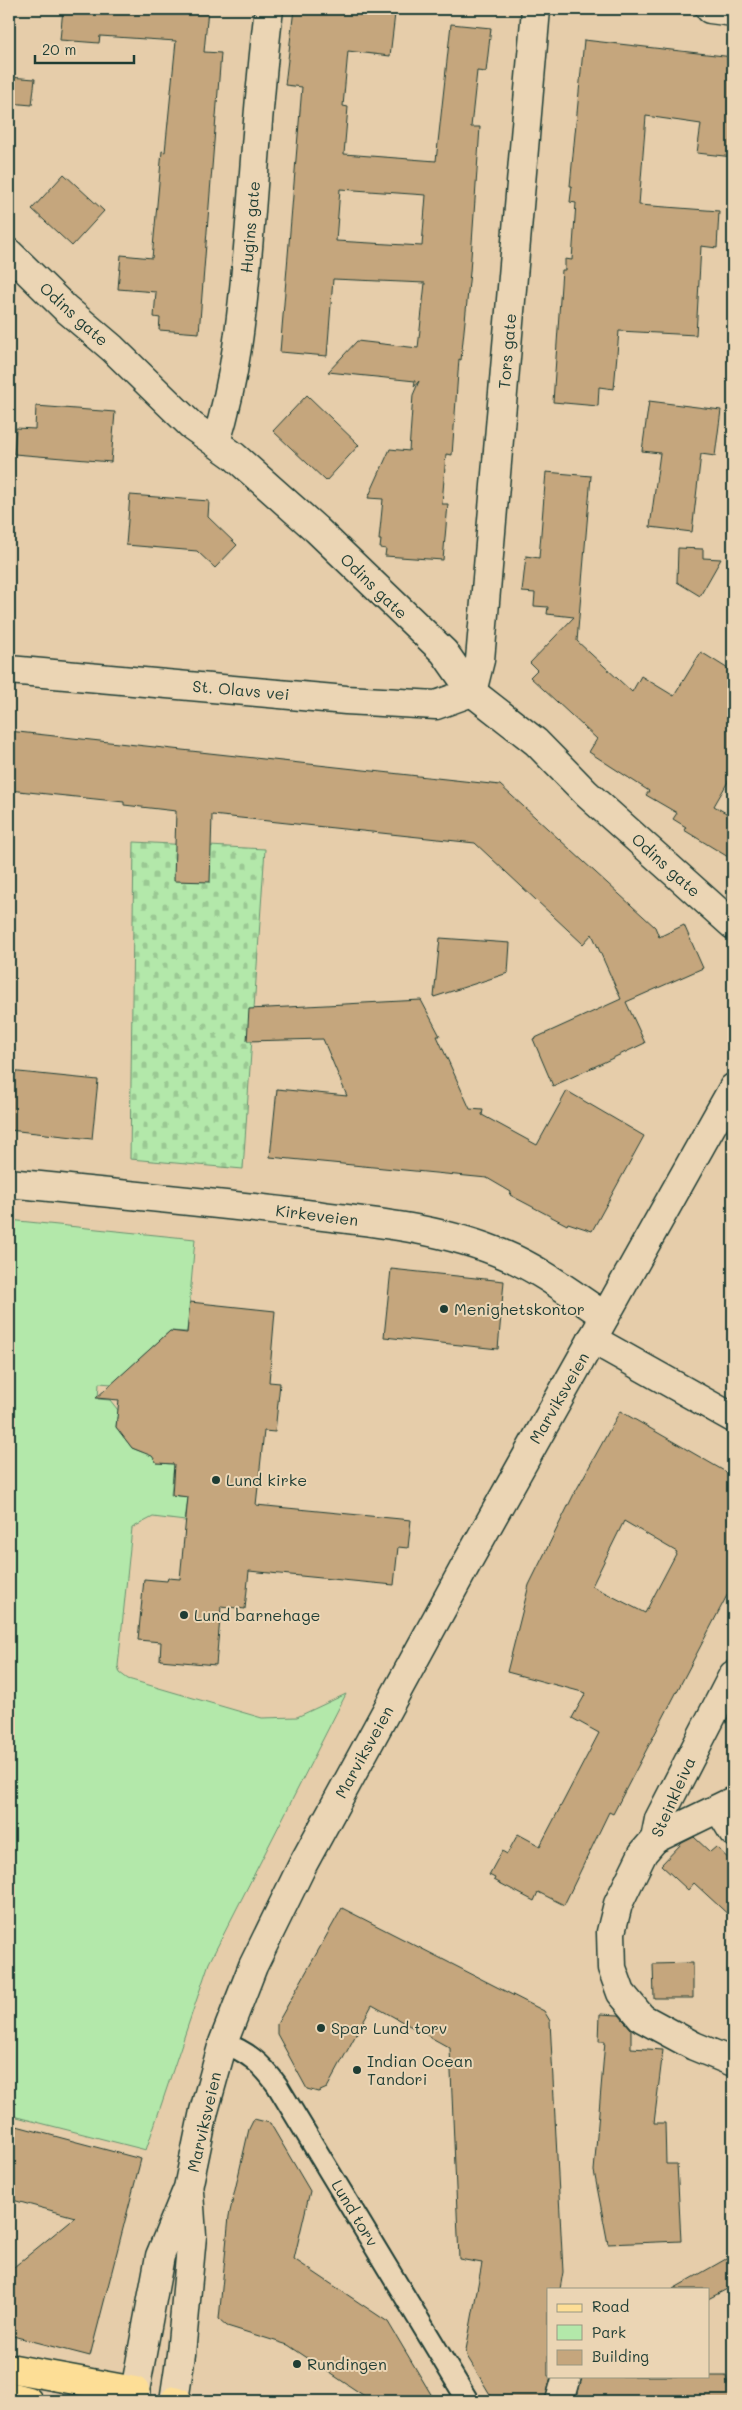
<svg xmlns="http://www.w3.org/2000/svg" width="742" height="2410" font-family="Mali,sans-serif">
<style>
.cemetery{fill:url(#cemetery-stones);stroke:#69926f}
.park{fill:#b3e8aa;stroke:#69926f}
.building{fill:#c5a67d;stroke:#1f3d34;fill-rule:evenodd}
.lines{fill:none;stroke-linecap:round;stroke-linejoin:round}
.pedestrian-casing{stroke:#1f3d34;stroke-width:24}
.minor-casing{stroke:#1f3d34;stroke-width:31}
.secondary-casing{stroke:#1f3d34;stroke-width:31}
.primary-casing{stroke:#1f3d34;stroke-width:31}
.pedestrian{stroke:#ebd5b4;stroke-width:20}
.minor{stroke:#ebd5b4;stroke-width:28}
.secondary{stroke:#ebd5b4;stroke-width:28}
.primary{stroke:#fdde96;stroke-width:28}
.poi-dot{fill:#1f3d34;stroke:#ebd5b4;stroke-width:2}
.labels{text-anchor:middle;stroke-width:4;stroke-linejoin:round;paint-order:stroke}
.street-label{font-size:16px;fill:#1f3d34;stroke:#ebd5b4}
.poi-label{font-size:16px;fill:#1f3d34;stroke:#ebd5b4;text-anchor:start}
</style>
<defs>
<pattern id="cemetery-stones" width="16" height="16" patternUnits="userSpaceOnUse" patternTransform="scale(1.25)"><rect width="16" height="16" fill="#b3e8aa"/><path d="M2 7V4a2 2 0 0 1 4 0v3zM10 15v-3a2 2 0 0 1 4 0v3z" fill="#9ac893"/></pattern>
</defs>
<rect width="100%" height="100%" fill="#e6cdaa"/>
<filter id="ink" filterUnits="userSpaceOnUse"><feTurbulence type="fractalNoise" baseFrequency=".02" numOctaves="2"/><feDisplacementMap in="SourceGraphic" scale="10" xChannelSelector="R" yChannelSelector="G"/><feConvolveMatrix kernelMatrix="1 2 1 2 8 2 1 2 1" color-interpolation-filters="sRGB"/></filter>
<g filter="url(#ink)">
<polygon class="cemetery" points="134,842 265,849 243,1169 130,1159"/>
<polygon class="park" points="9,1220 195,1239 187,1332 170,1331 112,1384 99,1383 98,1399 110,1400 121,1414 117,1417 116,1427 132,1448 142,1452 147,1448 157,1463 174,1464 171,1495 188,1497 185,1521 153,1517 132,1528 118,1666 120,1673 128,1679 262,1718 297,1717 346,1694 209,1963 146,2150 9,2115"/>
<g class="building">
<polygon points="63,9 208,9 204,52 221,53 199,333 159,330 160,318 154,317 156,292 118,289 121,255 152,258 162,151 165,152 176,41 100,36 99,43 60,40"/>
<path d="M294 9H347L395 14 390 56 348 51 343 106 348 107 344 154 436 161 451 24 491 28 486 72 477 71 471 127H480L470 272 461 360 459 359 452 455 446 454 442 504H448L443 560 385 556 386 549 380 548 381 540H379L383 499 368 498 390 449 409 451 413 395 419 381 414 387 415 381 328 372 357 341 418 348 425 283 333 279 327 356 280 352 302 87 285 85ZM340 189 426 195 422 246 336 241Z"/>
<polygon points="584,40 733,57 733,157 697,153 701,124 646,116 639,205 719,211 717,248 701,246 696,335 619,331 614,389 599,387 598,406 553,402 562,270 565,270 565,259 572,260 576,203 570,202 572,186 570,186"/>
<polygon points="9,77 35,79 32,105 9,103"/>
<polygon points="64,174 104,211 72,246 32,209"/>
<polygon points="307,395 359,445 326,481 273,431"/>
<polygon points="649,401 721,410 715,456 701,454 692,532 650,527 660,453 642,451"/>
<polygon points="36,406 115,412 111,462 14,454 16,428 35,429"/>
<polygon points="546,472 591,476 577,641 632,692 641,676 674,696 701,652 733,672 733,773 714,806 733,817 733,860 684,830 686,827 673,819 677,813 646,795 649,791 589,752 597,739 530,677 537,670 530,663 574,617 547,614 548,607 534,606 535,593 522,592 526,556 539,558"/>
<polygon points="130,495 209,501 208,517 237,545 215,568 197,551 126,545"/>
<polygon points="678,548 703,549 703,558 721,559 700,596 677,582"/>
<polygon points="9,731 500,785 655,927 659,937 684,925 703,968 626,1002 645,1043 553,1086 533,1039 621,999 592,934 583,944 475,843 212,815 210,882 174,881 176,811 124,805 124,802 9,790"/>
<polygon points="440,938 510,943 508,973 434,997"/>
<polygon points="421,1000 440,1036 437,1036 470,1109 483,1110 482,1115 537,1145 567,1091 644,1136 592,1231 568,1223 567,1225 510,1195 511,1192 487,1178 270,1157 277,1089 347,1096 323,1039 247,1041 249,1009"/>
<polygon points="9,1071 98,1080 92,1139 9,1130"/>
<polygon points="391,1269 504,1281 498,1349 384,1337"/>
<polygon points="190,1302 275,1311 269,1382 280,1383 275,1432 264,1431 256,1505 411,1520 408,1548 398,1547 394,1585 249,1571 245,1609 221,1606 216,1665 160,1660 161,1642 138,1640 144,1579 167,1581 168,1578 180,1579 188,1497 172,1495 174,1464 157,1463 152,1456 132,1448 116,1427 119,1400 96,1398 170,1331 187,1333"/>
<path d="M620 1411 733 1476V1584L613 1814 609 1812 564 1905 538 1892 534 1901 494 1880 495 1878 489 1875 502 1851 507 1854 518 1834 540 1846 599 1733 572 1718 586 1693 507 1672 529 1585 573 1496ZM624 1521 677 1552 645 1613 592 1586Z"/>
<polygon points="694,1837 710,1852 716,1847 733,1863 733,1919 694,1883 688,1890 661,1865 682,1843"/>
<polygon points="342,1908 544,2011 550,2021 563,2272 560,2289 548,2289 548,2376 551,2376 545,2401 494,2401 467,2356 466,2350 482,2263 459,2259 450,2048 372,2005 327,2088 318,2092 307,2089 277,2034 277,2024"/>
<polygon points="693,1963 693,1998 654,1998 653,1964"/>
<polygon points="600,2014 619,2015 631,2029 631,2048 663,2050 654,2123 665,2123 666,2164 677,2164 681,2241 608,2244 594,2171 605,2041 599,2041"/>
<polygon points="254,2119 270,2123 310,2191 294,2259 388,2322 435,2401 372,2401 288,2345 227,2326 219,2319 229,2216 249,2129"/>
<polygon points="9,2124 141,2159 90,2356 9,2335 9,2271 75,2217 9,2199"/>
<polygon points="733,2255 733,2286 708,2299 708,2289 673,2289"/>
<polygon points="582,2376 726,2376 732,2401 576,2401"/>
</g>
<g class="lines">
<g class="pedestrian-casing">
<path id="pedestrian" d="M223 2043C247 2051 262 2064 277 2085L468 2401"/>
</g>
<g class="minor-casing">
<g id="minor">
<polyline points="710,9 733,12"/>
<polyline points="9,253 65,308 112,348 192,426 234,456 316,529 444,652 472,692 536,742 587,794 733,925"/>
<path d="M216 442C236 378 242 314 248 248 255 168 259 88 269 9"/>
<polyline points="9,670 346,700 436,705 472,692 480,660 536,9"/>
<path d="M9 1183C108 1193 207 1202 306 1214 373 1222 443 1228 505 1255 541 1270 573 1295 605 1316"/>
<polyline points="592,1339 733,1418"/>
<polyline points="733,1675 659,1819 655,1839 643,1853 618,1904 611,1932 612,1968 621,1993 642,2018 694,2046 733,2062"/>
<polyline points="719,1809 733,1832"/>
<polyline points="655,1839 733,1801"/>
<polyline points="560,2401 567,2376"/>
</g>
</g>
<g class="secondary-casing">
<g id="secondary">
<polyline points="138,2401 135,2391 160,2256 188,2188 204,2111 223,2043 253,1966 303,1864 468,1561 733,1088"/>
<polyline points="174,2401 181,2354 192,2236 189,2192"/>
</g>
</g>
<g class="primary-casing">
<g id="primary">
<polyline points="9,2368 135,2391"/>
<polyline points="9,2396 28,2401"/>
<polyline points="175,2400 178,2401"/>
</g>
</g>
<use href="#pedestrian" class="pedestrian"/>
<use href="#minor" class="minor"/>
<use href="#secondary" class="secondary"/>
<use href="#primary" class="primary"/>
</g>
</g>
<g class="poi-dot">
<circle cx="444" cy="1309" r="5"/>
<circle cx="216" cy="1480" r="5"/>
<circle cx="184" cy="1615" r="5"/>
<circle cx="321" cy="2028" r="5"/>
<circle cx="357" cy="2070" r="5"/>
<circle cx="297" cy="2364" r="5"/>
</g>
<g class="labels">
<g class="street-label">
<text transform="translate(250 227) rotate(-85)" y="6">Hugins gate</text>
<text transform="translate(74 314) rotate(42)" y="6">Odins gate</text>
<text transform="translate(507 351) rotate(-85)" y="6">Tors gate</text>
<text transform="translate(374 586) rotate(44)" y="6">Odins gate</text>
<text transform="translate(241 690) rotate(5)" y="6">St. Olavs vei</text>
<text transform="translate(666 865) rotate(42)" y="6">Odins gate</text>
<text transform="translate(317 1215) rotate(7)" y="6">Kirkeveien</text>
<text transform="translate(559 1398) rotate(-60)" y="6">Marviksveien</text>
<text transform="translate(364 1752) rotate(-61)" y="6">Marviksveien</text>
<text transform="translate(673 1797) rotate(-66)" y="6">Steinkleiva</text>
<text transform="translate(204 2122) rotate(-77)" y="6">Marviksveien</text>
<text transform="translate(355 2213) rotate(59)" y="6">Lund torv</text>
</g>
<g class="poi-label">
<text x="454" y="1315">Menighetskontor</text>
<text x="226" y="1486">Lund kirke</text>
<text x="194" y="1621">Lund barnehage</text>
<text x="331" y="2034">Spar Lund torv</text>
<text x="367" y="2067">Indian Ocean<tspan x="367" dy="18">Tandori</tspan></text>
<text x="307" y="2370">Rundingen</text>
</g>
</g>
<rect width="742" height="2410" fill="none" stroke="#ebd5b4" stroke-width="30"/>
<rect x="15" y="15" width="712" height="2380" fill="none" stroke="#1f3d34" stroke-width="2" filter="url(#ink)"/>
<rect x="547" y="2288" width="162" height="90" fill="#ebd5b4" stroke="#999881"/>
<rect x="557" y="2304" width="25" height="8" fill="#fdde96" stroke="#999881"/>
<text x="592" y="2312" font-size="15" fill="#1f3d34">Road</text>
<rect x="557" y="2325" width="25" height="15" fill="#b3e8aa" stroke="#999881"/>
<text x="592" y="2338" font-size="15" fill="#1f3d34">Park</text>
<rect x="557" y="2350" width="25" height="15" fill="#c5a67d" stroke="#999881"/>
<text x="592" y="2362" font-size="15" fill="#1f3d34">Building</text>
<path d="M35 55v8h99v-8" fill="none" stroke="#1f3d34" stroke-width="2.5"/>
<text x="42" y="55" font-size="15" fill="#1f3d34" stroke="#ebd5b4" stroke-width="4" paint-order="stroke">20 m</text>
</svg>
